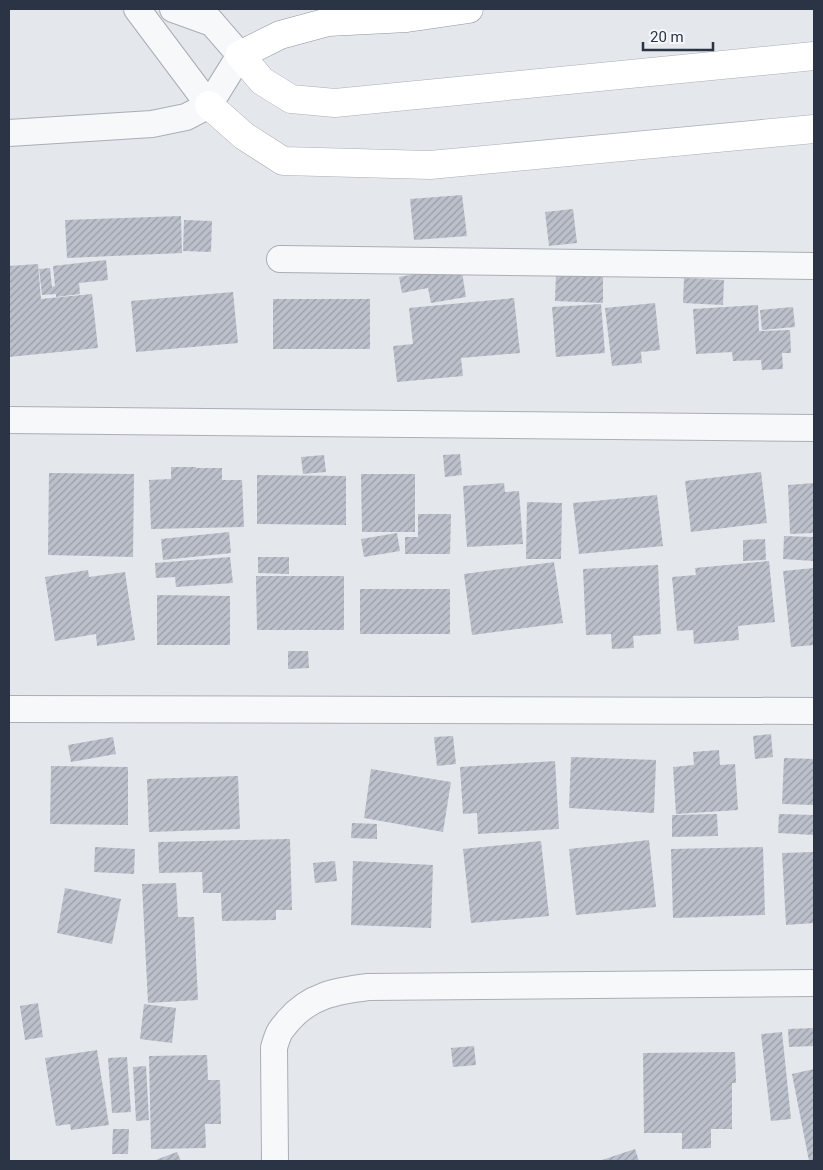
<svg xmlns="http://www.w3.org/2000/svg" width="823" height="1170" font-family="Roboto,sans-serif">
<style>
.building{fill:url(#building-hatch)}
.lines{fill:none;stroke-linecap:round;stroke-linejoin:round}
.minor-casing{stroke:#a9aeb7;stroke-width:28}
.secondary-casing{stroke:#a9aeb7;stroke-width:29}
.trunk-casing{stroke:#8b94a3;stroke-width:29}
.minor{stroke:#f7f8fa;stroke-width:26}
.secondary{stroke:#fff;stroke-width:28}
.trunk{stroke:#fff;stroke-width:28}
</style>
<defs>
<pattern id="building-hatch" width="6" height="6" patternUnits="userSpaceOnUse" patternTransform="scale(1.25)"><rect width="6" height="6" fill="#bbc0ca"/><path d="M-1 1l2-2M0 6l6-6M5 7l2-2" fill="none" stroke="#989da6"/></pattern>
</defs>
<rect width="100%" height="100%" fill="#e4e7ec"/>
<g class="building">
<polygon points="462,195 467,236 414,240 410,199"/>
<polygon points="573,209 577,243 549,246 545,212"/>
<polygon points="181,216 182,253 67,258 65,220"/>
<polygon points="184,220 212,221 211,252 183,251"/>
<polygon points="106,260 108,280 79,283 80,294 56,297 56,294 42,295 39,269 50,268 52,287 55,286 53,266"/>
<polygon points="38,264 41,299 92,294 98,348 9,357 9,266"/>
<polygon points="461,266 466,297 431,303 428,288 402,293 399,277"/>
<polygon points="556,274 603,275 603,303 555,301"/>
<polygon points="684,278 724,280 723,305 683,303"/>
<polygon points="233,292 238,343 136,352 131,301"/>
<polygon points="514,298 520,353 461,358 463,376 397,382 393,346 413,344 409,308"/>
<rect x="273" y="299" width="97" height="50"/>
<polygon points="655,303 660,350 641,352 642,363 612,366 605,308"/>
<polygon points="601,304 605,353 556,357 552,307"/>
<polygon points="758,305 759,331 790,330 791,353 782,353 783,369 762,370 761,360 733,361 732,352 696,354 693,309"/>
<polygon points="793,307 795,327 762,330 760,310"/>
<polygon points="460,454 462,475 445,477 443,455"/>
<polygon points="324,455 326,472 303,474 301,457"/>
<polygon points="171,467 196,467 196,468 222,468 222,480 242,480 244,527 151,529 149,480 171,479"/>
<polygon points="761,472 767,523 691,532 685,481"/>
<polygon points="49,473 134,474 133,557 48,555"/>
<polygon points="361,474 415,474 415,532 362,532"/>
<polygon points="257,475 346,476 346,525 257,524"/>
<polygon points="504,483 505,492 519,491 523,544 467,547 463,486"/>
<polygon points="814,483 814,533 790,534 788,485"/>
<polygon points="657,495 663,546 579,554 573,503"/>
<polygon points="527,502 562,503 561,559 526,559"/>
<polygon points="418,514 451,514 450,554 405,554 405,537 418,537"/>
<polygon points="229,532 231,553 163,560 161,539"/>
<polygon points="397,533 400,551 364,557 361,539"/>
<polygon points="784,536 814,537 814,561 783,559"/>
<polygon points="765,539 766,560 743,561 743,540"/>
<polygon points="230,557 233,583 176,587 175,577 156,578 155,563"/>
<polygon points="258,557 289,557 289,574 258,573"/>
<polygon points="769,561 775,622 738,626 739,640 694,644 693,630 677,631 672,577 696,575 695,568"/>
<polygon points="554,562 563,623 472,635 464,574"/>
<polygon points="658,565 661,634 633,636 634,648 612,649 611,634 586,635 583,569"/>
<polygon points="814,568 814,645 791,647 783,571"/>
<polygon points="88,570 89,577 125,572 135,640 97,646 96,634 55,641 45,577"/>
<polygon points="256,576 344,576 344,630 257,630"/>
<rect x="360" y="589" width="90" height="45"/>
<polygon points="157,595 230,596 230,645 157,645"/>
<polygon points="288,651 308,651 309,668 288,669"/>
<polygon points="771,734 773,757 755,759 753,736"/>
<polygon points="453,736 456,764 437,766 434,737"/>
<polygon points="113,737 116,754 71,762 68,745"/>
<polygon points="719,750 720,765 735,764 738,810 676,814 673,767 694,765 693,752"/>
<polygon points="571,757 656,760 654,813 569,808"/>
<polygon points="784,758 814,759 814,805 782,804"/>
<polygon points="555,761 559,829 478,834 477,813 463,814 460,767"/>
<polygon points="51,766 128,767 128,825 50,824"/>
<polygon points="371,769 451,782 443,832 364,818"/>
<polygon points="238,776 240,829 149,832 147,779"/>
<polygon points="717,814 718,836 672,837 672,815"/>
<polygon points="779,814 814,815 814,835 778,833"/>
<polygon points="352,823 377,824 377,839 351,838"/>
<polygon points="290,839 292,910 276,910 276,920 222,921 221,893 203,893 202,872 159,873 158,842"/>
<polygon points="649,840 656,907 576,915 569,849"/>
<polygon points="541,841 549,916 471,923 463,849"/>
<polygon points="95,847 135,849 134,874 94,872"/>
<polygon points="763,847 765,915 673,918 671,849"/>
<polygon points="814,852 814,923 786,925 782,853"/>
<polygon points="335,861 337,881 315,883 313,863"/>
<polygon points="353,861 433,865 431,928 351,925"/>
<polygon points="176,883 178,917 194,917 198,1000 148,1003 142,884"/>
<polygon points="65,888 121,899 112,944 57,933"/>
<polygon points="38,1003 43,1037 25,1040 20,1006"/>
<polygon points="144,1004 176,1008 172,1043 140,1039"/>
<polygon points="814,1028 814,1046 789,1047 788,1029"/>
<polygon points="782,1032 791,1119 771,1121 761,1034"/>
<polygon points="474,1046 476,1065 453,1067 451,1048"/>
<polygon points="97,1050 109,1125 71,1130 70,1124 56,1126 45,1058"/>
<polygon points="735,1052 736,1083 732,1083 732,1129 711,1129 711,1148 682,1149 682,1133 644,1133 643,1053"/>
<polygon points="207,1055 208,1080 220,1080 221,1124 205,1124 206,1148 151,1149 149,1056"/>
<polygon points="127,1057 131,1112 112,1113 108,1058"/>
<polygon points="146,1066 149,1120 136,1121 133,1067"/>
<polygon points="814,1069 814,1161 809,1161 792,1074"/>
<polygon points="113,1129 129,1129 128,1154 112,1154"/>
<polygon points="635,1149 639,1161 599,1161"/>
<polygon points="177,1152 181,1161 153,1161"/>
</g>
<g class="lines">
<g class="minor-casing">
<g id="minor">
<polyline points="137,9 209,105"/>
<polyline points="173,9 212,23"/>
<polyline points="9,133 152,124 186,117 209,105 240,55 200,9"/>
<polyline points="280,259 814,266"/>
<polyline points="9,420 814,428"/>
<polyline points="9,709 814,711"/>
<path d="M275 1161 274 1048C275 1043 277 1038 279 1033 281 1029 285 1025 288 1021 310 995 337 991 368 987L812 983"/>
</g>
</g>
<g class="secondary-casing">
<g id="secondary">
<polyline points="240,55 262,81 291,99 335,103 814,56"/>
<polyline points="209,105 244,136 283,161 430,165 814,129"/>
</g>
</g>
<g class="trunk-casing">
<polyline id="trunk" points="240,55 280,35 328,22 407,18 469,9"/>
</g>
<use href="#minor" class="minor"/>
<use href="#secondary" class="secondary"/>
<use href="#trunk" class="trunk"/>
</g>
<rect width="823" height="1170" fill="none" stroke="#2b3445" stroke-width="20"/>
<path d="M643 42v8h70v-8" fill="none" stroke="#2b3445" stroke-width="2.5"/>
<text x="650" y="42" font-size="15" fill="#2b3445" stroke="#f4f6f9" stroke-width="4" paint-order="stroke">20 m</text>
</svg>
